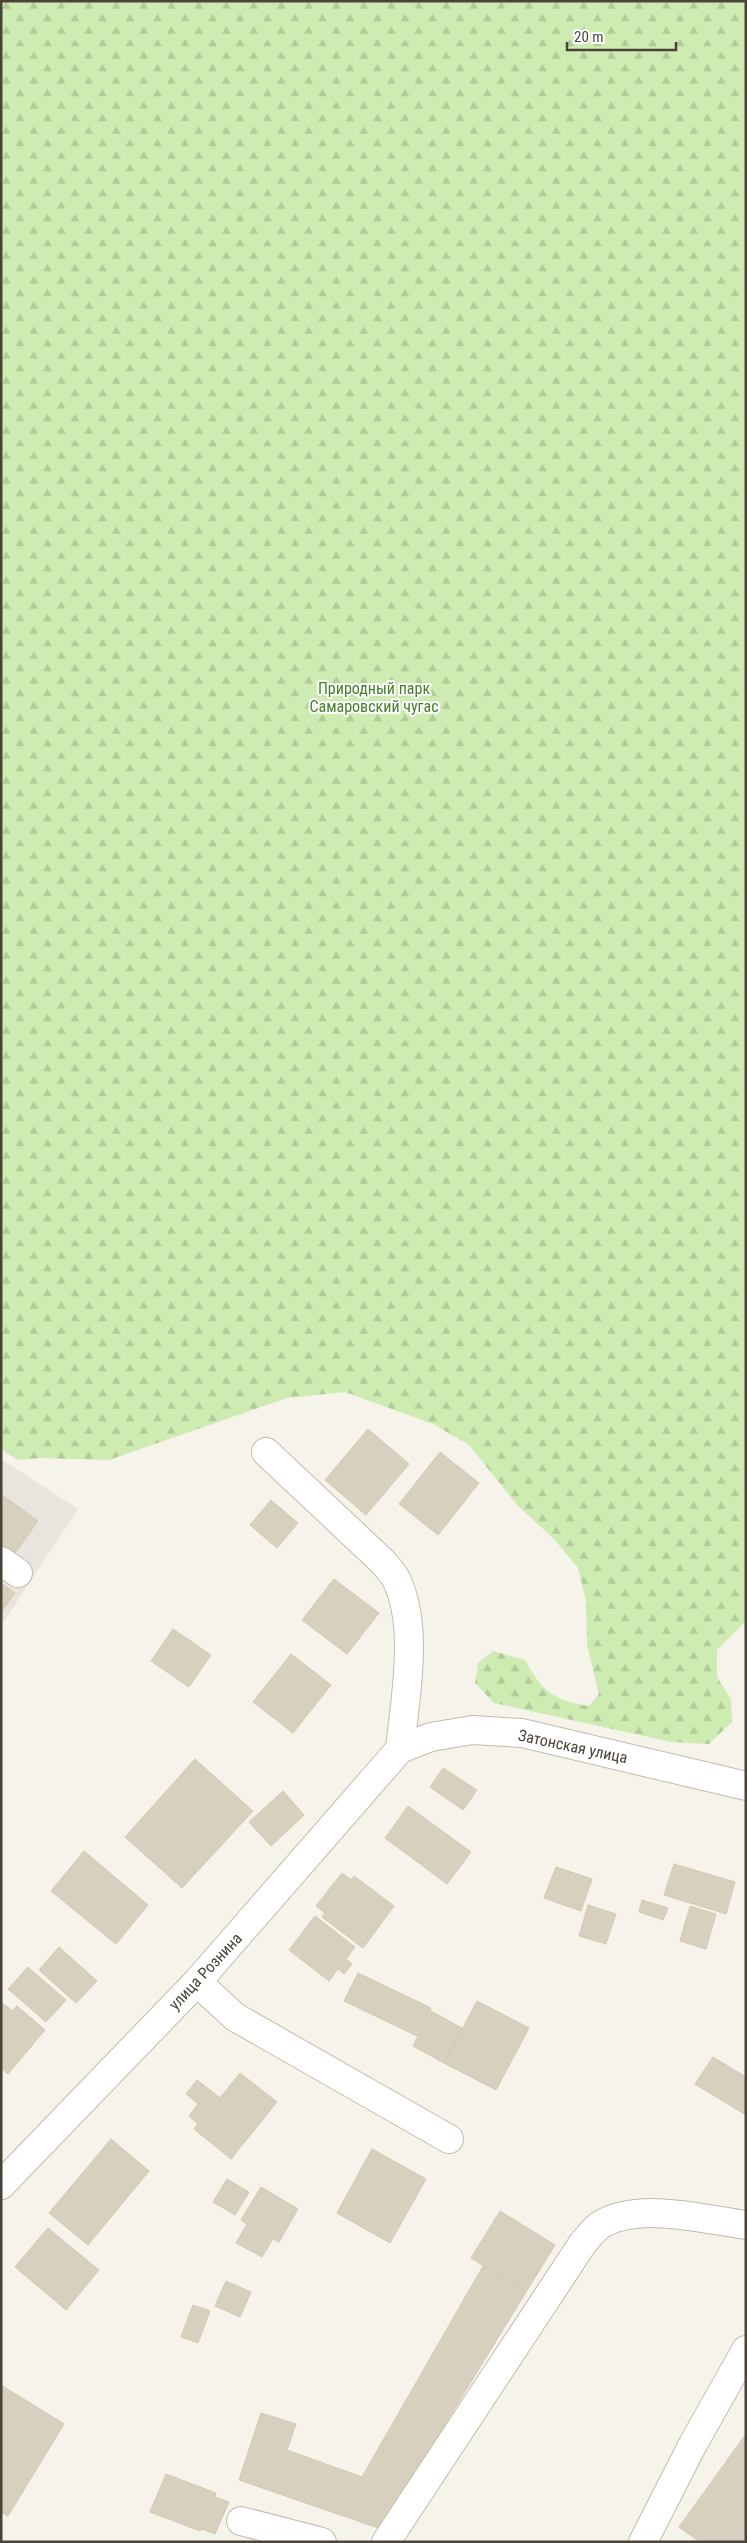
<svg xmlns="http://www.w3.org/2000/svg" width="747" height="2543" font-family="'Roboto Condensed',sans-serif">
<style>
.industrial{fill:#e8e5df}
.forest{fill:url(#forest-firs)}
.building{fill:#d8d0bf;stroke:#d3c8b2}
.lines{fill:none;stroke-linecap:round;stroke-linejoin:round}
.minor-casing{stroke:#c2bcac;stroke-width:30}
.minor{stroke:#fff;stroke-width:28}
.labels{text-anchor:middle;stroke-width:4;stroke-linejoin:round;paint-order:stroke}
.park-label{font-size:16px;fill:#448027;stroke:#fff}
.street-label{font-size:16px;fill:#4a4438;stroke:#fff}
</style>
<defs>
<pattern id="forest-firs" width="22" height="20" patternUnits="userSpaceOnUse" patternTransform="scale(1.25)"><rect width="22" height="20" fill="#ceebb2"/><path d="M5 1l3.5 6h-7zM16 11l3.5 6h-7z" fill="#b2cb9a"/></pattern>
</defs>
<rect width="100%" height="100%" fill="#f6f3ea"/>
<polygon class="industrial" points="1,1459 78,1509 1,1626"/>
<path class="forest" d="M1 1H746V1621L717 1650V1677L731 1699 732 1722 709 1744 671 1742 494 1703 475 1683 478 1663 493 1651 525 1660C544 1693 551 1699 589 1706L599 1694 587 1645 586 1601 578 1568 554 1539 518 1506 469 1445 433 1424 345 1392 287 1398 109 1460 39 1458 18 1460 1 1449Z"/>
<g class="building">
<polygon points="368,1429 409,1464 366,1515 325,1480"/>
<polygon points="440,1452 479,1483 438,1535 399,1504"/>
<polygon points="1,1494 38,1521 15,1553 1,1544"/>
<polygon points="271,1500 298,1523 277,1548 250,1525"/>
<polygon points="334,1579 379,1613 347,1654 302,1620"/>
<polygon points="1,1583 15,1593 1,1612"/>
<polygon points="173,1629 211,1655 189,1687 151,1661"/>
<polygon points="291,1654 331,1685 293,1733 253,1702"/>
<polygon points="195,1759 253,1811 182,1888 125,1837"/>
<polygon points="443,1768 477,1790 463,1810 430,1787"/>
<polygon points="283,1791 304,1815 271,1846 249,1822"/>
<polygon points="408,1806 471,1852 447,1884 385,1838"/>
<polygon points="84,1851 148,1905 116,1944 51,1891"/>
<polygon points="674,1864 735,1882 726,1914 664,1895"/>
<polygon points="556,1867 592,1879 581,1911 544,1898"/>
<polygon points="342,1873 351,1880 354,1876 394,1906 363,1948 322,1917 325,1913 316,1906"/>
<polygon points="642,1900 668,1908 663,1920 639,1912"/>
<polygon points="588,1905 616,1914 606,1944 579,1936"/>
<polygon points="690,1906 716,1914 706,1949 680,1941"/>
<polygon points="315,1916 355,1947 346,1959 352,1964 344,1974 338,1969 329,1981 289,1950"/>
<polygon points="59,1947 97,1981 76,2003 39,1970"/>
<polygon points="28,1967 66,2000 46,2022 8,1989"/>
<polygon points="358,1973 431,2008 417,2036 344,2001"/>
<polygon points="477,2001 529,2028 496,2090 444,2063"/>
<polygon points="1,2002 13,2011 17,2006 45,2030 8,2074 1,2068"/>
<polygon points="431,2011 462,2028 444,2063 413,2046"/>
<polygon points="713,2057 746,2077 746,2115 695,2084"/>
<polygon points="240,2073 277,2102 231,2159 194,2129 198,2124 189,2116 198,2104 186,2094 197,2080 220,2098"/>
<polygon points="111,2139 149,2171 88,2245 49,2213"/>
<polygon points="372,2149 426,2179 390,2243 337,2213"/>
<polygon points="227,2179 249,2192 235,2215 213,2202"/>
<polygon points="261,2187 298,2209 279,2242 273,2239 262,2257 236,2243 247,2224 241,2220"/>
<polygon points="500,2211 555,2245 526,2292 471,2258"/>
<polygon points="48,2228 99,2270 66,2310 15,2267"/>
<polygon points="483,2266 526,2292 381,2529 239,2480 261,2413 296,2424 287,2450 362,2477"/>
<polygon points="226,2281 251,2292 240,2317 215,2306"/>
<polygon points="193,2305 210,2311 198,2343 181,2337"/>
<polygon points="1,2385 64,2424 8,2516 1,2512"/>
<polygon points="746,2434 746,2542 700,2542 679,2527"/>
<polygon points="166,2474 216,2493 215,2497 229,2502 215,2534 202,2529 200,2531 150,2512"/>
</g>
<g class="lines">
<g class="minor-casing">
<g id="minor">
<path d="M266 1452 383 1562C388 1568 394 1574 397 1581 419 1628 405 1699 400 1749"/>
<polyline points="1,1561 18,1573"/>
<polyline points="197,1982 235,2017 449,2139"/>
<polyline points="1,2185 197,1982 400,1749 431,1737 472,1730 522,1733 746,1786"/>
<polyline points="241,2521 322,2542"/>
<path d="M386 2542 583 2243C588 2238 593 2230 599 2226 636 2201 704 2219 746 2225"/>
<polyline points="643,2542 693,2444 746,2350"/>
</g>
</g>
<use href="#minor" class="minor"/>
</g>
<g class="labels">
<g class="park-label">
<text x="374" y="694">Природный парк<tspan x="374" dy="18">Самаровский чугас</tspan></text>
</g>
<g class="street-label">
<text transform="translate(573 1746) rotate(12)" y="6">Затонская улица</text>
<text transform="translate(205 1971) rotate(-47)" y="6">улица Рознина</text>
</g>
</g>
<rect width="747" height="2543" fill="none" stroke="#4a4438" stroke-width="5"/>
<path d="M567 42v8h109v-8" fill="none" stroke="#4a4438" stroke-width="2.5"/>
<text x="574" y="42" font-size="15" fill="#4a4438" stroke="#ffffff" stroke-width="4" paint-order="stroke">20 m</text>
</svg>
